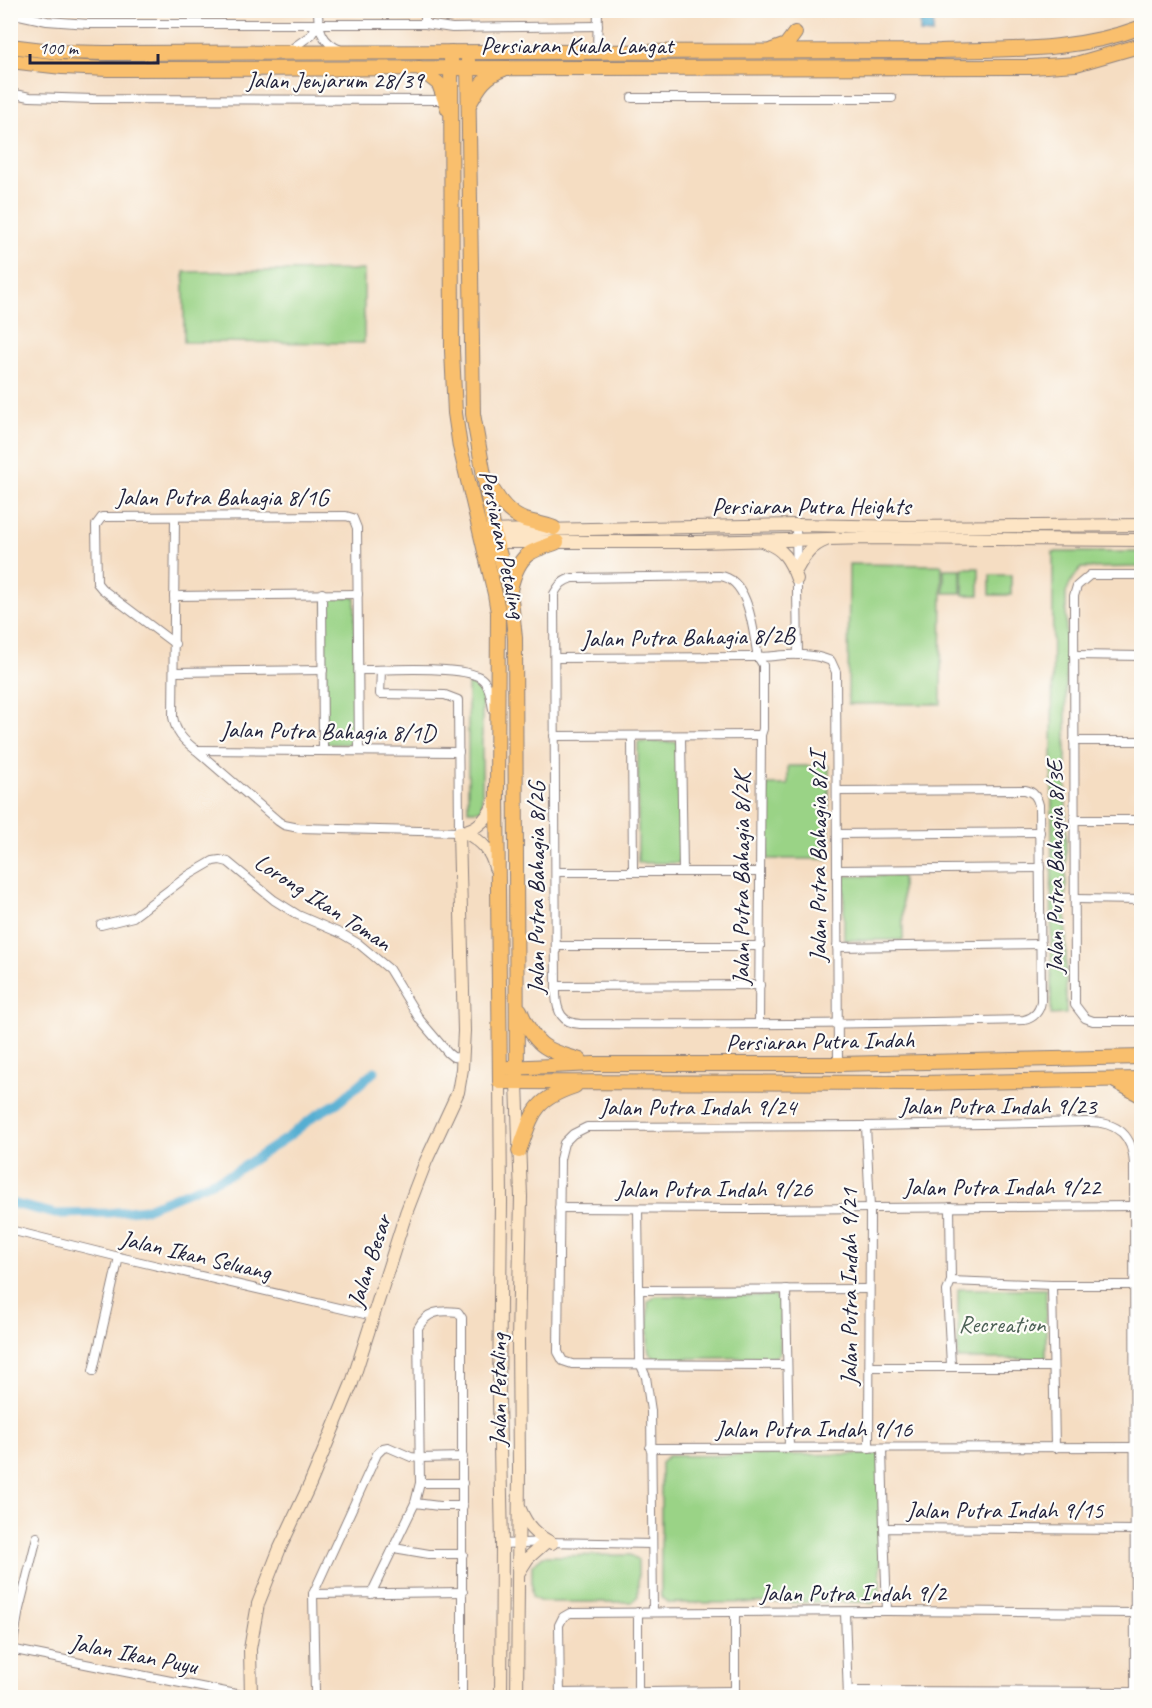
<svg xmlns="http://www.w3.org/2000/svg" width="1152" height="1708" font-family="Caveat,sans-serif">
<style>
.green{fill:#9ad386;stroke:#5e7a60;stroke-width:1.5}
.water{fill:#54aed2;stroke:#3b6886;stroke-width:1.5}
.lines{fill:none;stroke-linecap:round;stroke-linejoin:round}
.canal{stroke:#54aed2;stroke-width:9}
.street-casing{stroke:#8c807e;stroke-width:10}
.secondary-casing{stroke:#8c807e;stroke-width:14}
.primary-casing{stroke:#8c807e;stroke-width:16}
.street{stroke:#fff;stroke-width:8}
.secondary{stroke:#fde5c5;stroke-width:12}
.primary{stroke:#f9bf6d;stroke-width:14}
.labels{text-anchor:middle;stroke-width:4.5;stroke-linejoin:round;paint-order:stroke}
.street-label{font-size:24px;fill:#22223b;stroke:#fdfcf7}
.park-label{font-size:24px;fill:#4c6055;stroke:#fdfcf7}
</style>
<rect width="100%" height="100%" fill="#fdfcf7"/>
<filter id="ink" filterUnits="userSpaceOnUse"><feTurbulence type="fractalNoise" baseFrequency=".0167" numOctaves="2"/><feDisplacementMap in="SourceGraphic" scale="12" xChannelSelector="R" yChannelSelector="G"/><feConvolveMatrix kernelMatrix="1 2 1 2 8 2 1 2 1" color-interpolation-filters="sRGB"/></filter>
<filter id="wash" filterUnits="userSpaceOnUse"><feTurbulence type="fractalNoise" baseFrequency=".008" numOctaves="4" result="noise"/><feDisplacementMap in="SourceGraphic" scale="24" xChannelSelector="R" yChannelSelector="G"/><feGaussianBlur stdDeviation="1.35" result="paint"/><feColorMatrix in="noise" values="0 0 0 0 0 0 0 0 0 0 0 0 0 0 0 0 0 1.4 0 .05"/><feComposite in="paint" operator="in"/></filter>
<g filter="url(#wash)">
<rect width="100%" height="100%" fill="#f5ddc2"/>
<g class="green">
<polygon points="364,270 364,343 184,342 184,272"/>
<polygon points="1053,552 1141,552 1142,567 1081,568 1070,583 1066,593 1066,1014 1051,1015"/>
<polygon points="849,564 942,565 941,704 848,704"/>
<rect x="963" y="568" width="16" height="27"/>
<rect x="944" y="569" width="17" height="24"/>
<rect x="990" y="575" width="21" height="20"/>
<polygon points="355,597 356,744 326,744 325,598"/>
<polygon points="468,684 471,684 482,694 482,810 468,810"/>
<polygon points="638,742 679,742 680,863 638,863"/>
<polygon points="788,766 829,766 829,859 767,859 767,785 788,785"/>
<polygon points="844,876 902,876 903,940 844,940"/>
<rect x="958" y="1289" width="88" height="70"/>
<polygon points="656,1296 775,1296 781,1305 780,1353 775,1357 656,1359 649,1353 648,1347 648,1302"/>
<polygon points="880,1454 880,1596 874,1602 668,1603 661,1597 661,1463 668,1456"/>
<polygon points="630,1555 638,1560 638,1596 632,1602 541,1602 532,1597 532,1565 543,1556"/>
</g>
<polygon class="water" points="921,11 934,11 933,34 920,33"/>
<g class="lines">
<polyline class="canal" points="10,1203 56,1214 108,1213 145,1209 233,1173 288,1137 316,1115 339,1102 375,1071"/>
</g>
</g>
<g filter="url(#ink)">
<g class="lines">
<g class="street-casing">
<g id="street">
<path d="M318 10C318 29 322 43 341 50"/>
<polyline points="10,13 47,21 89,24 425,24 452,28 598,26"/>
<polyline points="425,24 425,10"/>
<polyline points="290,50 311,35 318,24"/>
<polyline points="597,52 598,10"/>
<polyline points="10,93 30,97 93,99 445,100"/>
<polyline points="632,98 892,98"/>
<path d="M175 518 173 717C176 733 183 740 196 750L278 821 284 825 299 828 459 832 458 700 445 695 380 694 381 670"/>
<polyline points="796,525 798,655"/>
<polyline points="1142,575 1090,575 1077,586 1074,596 1075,1005 1085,1018 1093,1021 1142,1021"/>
<polyline points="322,593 323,750"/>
<polyline points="174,596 358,594"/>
<polyline points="175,644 102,589 97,583 96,525 102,517 346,516 353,518 357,528 359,751"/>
<polyline points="1074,655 1142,656"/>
<path d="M555 658C621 658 687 657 753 657 779 657 806 650 831 661L836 672 838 1064"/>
<path d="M359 670C385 670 463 665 481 678 490 685 491 699 493 709"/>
<polyline points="175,672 323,670"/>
<polyline points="554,736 761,735"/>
<polyline points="632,736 633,872"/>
<polyline points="681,737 683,872"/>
<polyline points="1074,741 1142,741"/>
<polyline points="196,750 459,752"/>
<polyline points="1074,820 1142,820"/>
<polyline points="837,834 1040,832"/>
<polyline points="837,870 1040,868"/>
<polyline points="556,872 760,872"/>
<polyline points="1075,899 1142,900"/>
<polyline points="101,925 133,917 189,875 213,861 220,860 228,862 274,900 298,915 342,934 359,944 389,969 420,1020 448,1053 453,1057 464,1058"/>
<polyline points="556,946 760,946"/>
<polyline points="837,947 1041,944"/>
<polyline points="556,986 760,985"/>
<path d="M759 1024 761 735 763 729V665L758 657C753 633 750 579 720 576L573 578C563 580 559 585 554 594L556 995C557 1012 562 1023 580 1024 728 1025 876 1024 1024 1020 1034 1018 1040 1011 1041 1001L1039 805C1037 797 1034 792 1025 790L837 791"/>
<polyline points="866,1126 870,1208 869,1448"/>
<polyline points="950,1207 951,1281 947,1291 951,1365"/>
<polyline points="559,1208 751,1209 1134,1206"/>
<polyline points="638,1209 640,1363 646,1377 651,1411 653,1612"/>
<polyline points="10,1230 119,1257 373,1316"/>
<polyline points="951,1281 1052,1285 1135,1285"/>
<polyline points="1052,1285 1055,1448"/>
<polyline points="786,1289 789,1448"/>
<polyline points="639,1290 869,1289"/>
<path d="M787 1365 572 1364 563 1361 558 1352 560 1159 564 1143 573 1134 587 1127 866 1126 1089 1122C1118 1122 1133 1136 1134 1164L1135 1698"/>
<polyline points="870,1367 1053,1367"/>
<polyline points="93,1371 119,1257"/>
<polyline points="650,1448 1142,1447"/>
<polyline points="882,1448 884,1528"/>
<polyline points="420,1483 463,1483"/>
<polyline points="415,1503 439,1506 463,1506"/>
<polyline points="502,1544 546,1542 652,1544"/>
<polyline points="394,1548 429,1554 463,1554"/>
<polyline points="313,1594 463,1592"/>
<path d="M371 1594 415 1503 420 1483 418 1328C427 1311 440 1310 458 1312L462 1318V1698"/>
<polyline points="887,1611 884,1528 1137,1530"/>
<polyline points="638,1612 638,1696"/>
<polyline points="845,1612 848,1698"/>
<polyline points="10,1649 251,1697"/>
<polyline points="12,1649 19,1609 37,1537"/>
<polyline points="848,1691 1135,1692"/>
<polyline points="560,1693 735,1691"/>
<polyline points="318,1698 315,1693 313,1594 377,1454 383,1448 388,1447 411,1457 419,1458 463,1457"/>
<polyline points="560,1698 559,1625 563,1617 570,1613 887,1611 1136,1613"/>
<polyline points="735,1698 735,1613"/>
</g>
</g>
<g class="secondary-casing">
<g id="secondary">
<polyline points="484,531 796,525 906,527 1142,525"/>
<polyline points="489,542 697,542 869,538 1142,540"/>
<path d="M764 542C784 549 790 560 797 579"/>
<path d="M797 569C804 556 812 545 826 540"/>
<path d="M465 832C481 841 491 850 495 868"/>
<polyline points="500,1082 501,1202 499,1399 502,1544 501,1698"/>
<path d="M520 1509C527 1526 535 1535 552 1543"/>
<polyline points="519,1572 528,1558 546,1542"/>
<path d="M251 1698 250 1649 258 1604 280 1548 310 1484 352 1383 406 1213 426 1161 458 1092 462 1069 464 1031 459 832C478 831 491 815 496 798"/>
<polyline points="517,1698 519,1469 518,1341 521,1197 517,1082"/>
</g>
</g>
<g class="primary-casing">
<g id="primary">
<path d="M10 46 60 52 104 53 940 51C1010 49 1075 52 1142 27"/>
<polyline points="772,50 786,45 795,33"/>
<polyline points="451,52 452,351 455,413 460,447 495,594 498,612 497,793 500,1082 918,1083 1142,1079"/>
<polyline points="468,60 473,414 496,542 510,590 515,638 517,1082"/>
<polyline points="10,61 62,67 108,69 1031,67 1076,64 1142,45"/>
<polyline points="419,68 439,84 448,109"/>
<path d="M470 103C479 86 485 76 504 69"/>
<path d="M488 481C496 497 507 514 525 520 535 523 544 524 554 528"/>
<path d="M510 590C513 577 518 560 530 553 538 548 548 546 557 542"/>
<path d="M520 1010C534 1045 544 1050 580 1060"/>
<polyline points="508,1068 594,1064 838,1064 1142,1057"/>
<polyline points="1115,1081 1142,1096"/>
<path d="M519 1151C533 1113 533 1100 575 1086"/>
</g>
</g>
<use href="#street" class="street"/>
<use href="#secondary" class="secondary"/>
<use href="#primary" class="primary"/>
</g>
</g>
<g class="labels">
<g class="street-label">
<text x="577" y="53">Persiaran Kuala Langat</text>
<text x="335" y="88">Jalan Jenjarum 28/39</text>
<text x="222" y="505">Jalan Putra Bahagia 8/1G</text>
<text x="811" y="514">Persiaran Putra Heights</text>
<text transform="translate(503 544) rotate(78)" y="8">Persiaran Petaling</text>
<text transform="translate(688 637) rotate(-1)" y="8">Jalan Putra Bahagia 8/2B</text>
<text transform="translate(328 731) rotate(1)" y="8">Jalan Putra Bahagia 8/1D</text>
<text transform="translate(818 857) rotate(-90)" y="8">Jalan Putra Bahagia 8/2I</text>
<text transform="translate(1055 867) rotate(-90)" y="8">Jalan Putra Bahagia 8/3E</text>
<text transform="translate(741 879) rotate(-90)" y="8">Jalan Putra Bahagia 8/2K</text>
<text transform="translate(536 888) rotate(-90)" y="8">Jalan Putra Bahagia 8/2G</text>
<text transform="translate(323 902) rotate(33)" y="8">Lorong Ikan Toman</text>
<text transform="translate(820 1041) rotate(-1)" y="8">Persiaran Putra Indah</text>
<text x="998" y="1114">Jalan Putra Indah 9/23</text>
<text x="698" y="1115">Jalan Putra Indah 9/24</text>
<text x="1002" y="1195">Jalan Putra Indah 9/22</text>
<text x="714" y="1197">Jalan Putra Indah 9/26</text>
<text transform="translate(196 1255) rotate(13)" y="8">Jalan Ikan Seluang</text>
<text transform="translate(369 1261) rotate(-72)" y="8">Jalan Besar</text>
<text transform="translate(849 1287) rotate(-90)" y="8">Jalan Putra Indah 9/21</text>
<text transform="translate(498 1390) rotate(-90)" y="8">Jalan Petaling</text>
<text x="814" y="1437">Jalan Putra Indah 9/16</text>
<text x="1005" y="1518">Jalan Putra Indah 9/15</text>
<text x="853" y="1601">Jalan Putra Indah 9/2</text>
<text transform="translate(134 1654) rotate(11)" y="8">Jalan Ikan Puyu</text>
</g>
<g class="park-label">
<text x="1002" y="1332">Recreation</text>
</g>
</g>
<rect width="1152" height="1708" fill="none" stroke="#fdfcf7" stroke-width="36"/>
<path d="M30 54v9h128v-9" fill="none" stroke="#22223b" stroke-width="3"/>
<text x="39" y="54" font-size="18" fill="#22223b" stroke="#fdfcf7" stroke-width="4.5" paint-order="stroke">100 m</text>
</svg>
